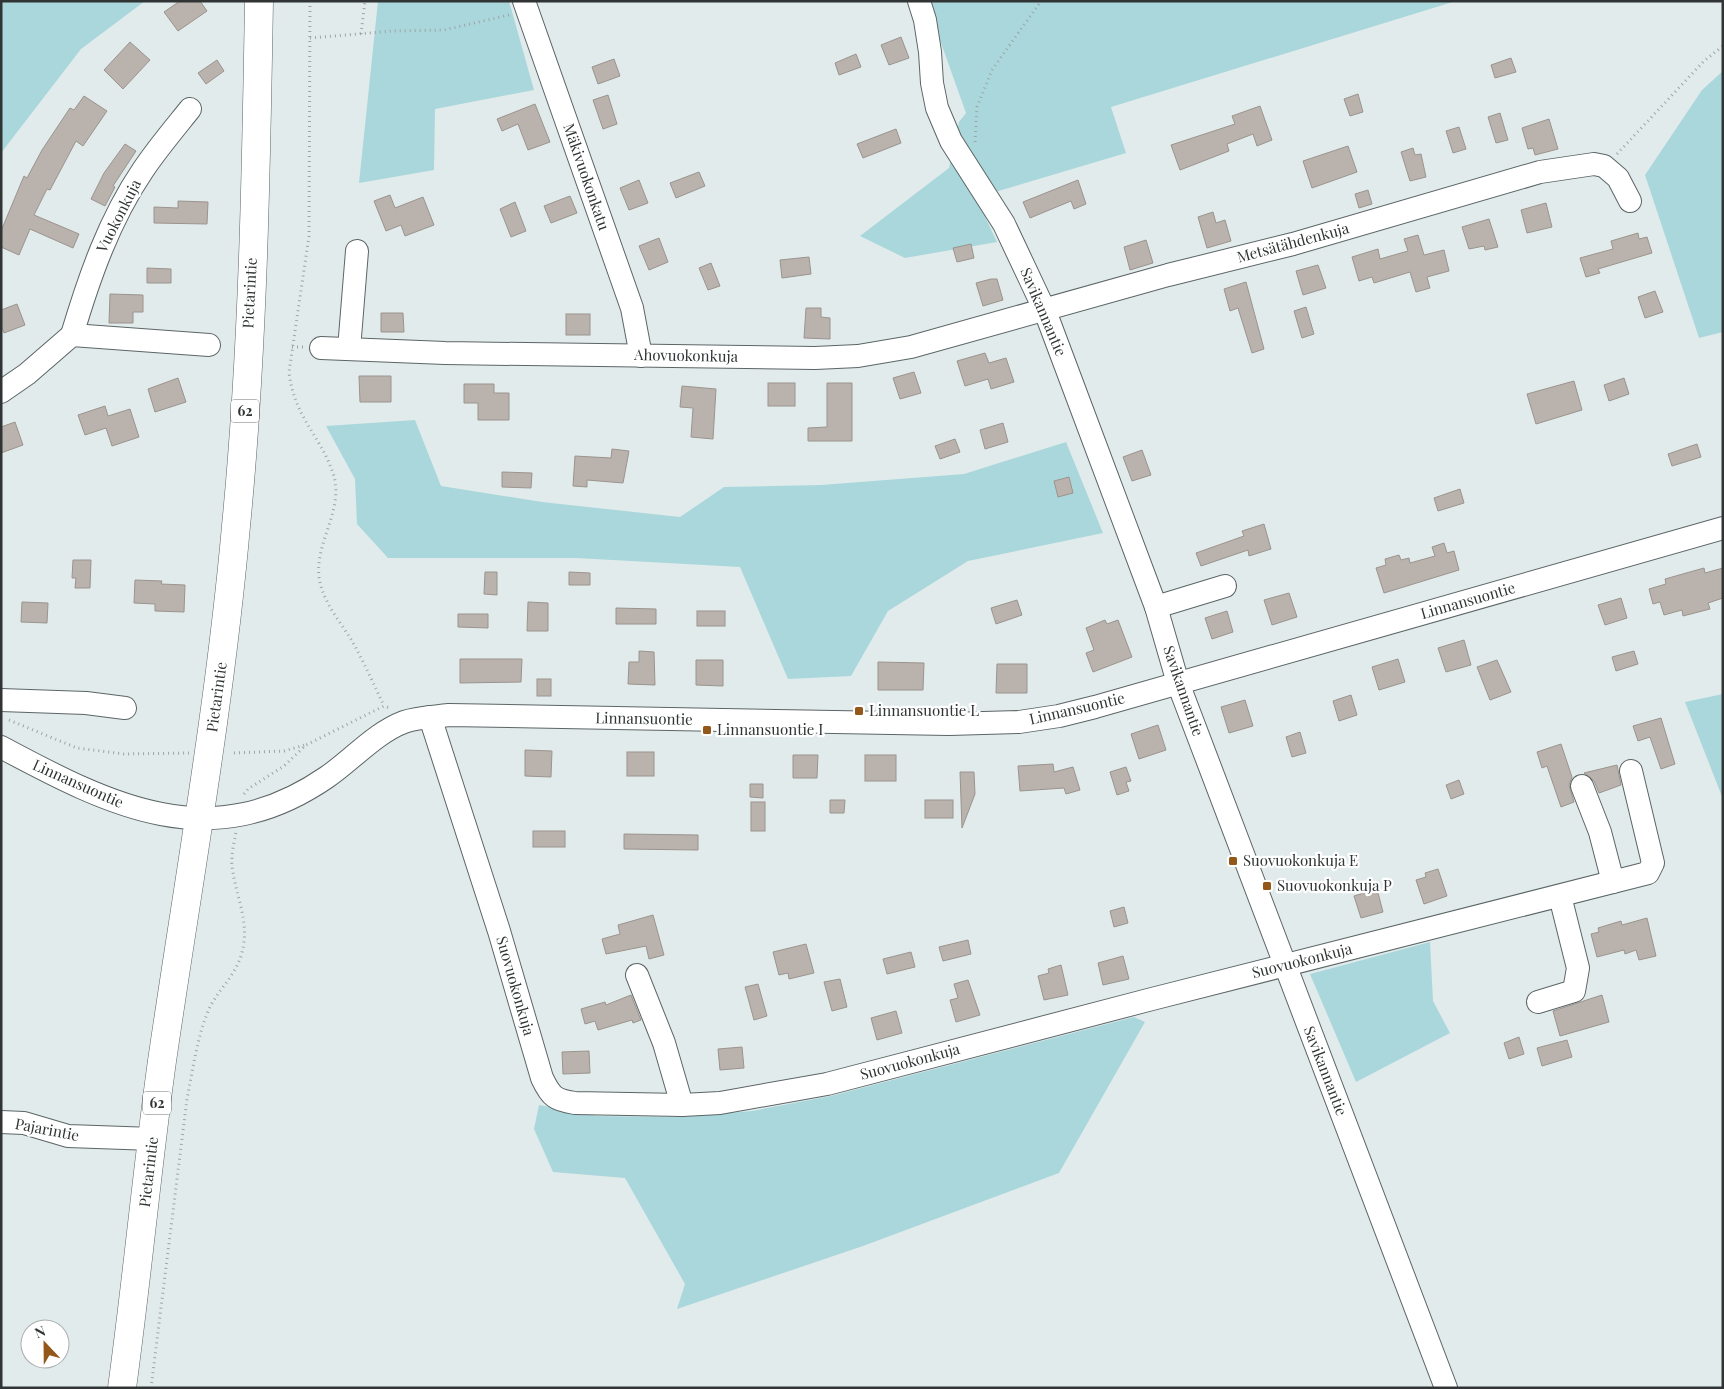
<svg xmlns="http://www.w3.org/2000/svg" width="1724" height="1389" font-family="'Playfair Display',serif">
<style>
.green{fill:#aad7db}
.building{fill:#bab3ad;stroke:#9b948e}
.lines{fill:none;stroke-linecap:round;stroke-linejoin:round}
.minor-casing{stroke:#5c6566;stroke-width:24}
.major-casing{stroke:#5c6566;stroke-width:29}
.path{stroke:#9da5a6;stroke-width:3;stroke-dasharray:1 4;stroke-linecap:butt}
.minor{stroke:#fff;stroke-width:22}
.major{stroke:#fff;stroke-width:28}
.poi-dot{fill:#94571a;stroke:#fff;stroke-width:2}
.labels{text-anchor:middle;stroke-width:4.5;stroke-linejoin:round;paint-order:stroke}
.shield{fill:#fff;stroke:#6e7171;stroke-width:1}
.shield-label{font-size:14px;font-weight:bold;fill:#303434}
.street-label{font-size:15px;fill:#303434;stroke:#fff}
.poi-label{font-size:15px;fill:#303434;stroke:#fff;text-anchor:start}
</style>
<rect width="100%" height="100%" fill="#e1ebec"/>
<g class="green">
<polygon points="1,1 145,1 81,49 1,153"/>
<polygon points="378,1 509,1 534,90 435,109 434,170 359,183"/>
<polygon points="926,1 1456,1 1111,107 1126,153 995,192 978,202 997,242 905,258 860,236 949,168 959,122 966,113"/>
<polygon points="1723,71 1723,332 1699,338 1645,175 1702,90"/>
<polygon points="415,420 441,486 542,502 680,517 724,487 821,485 964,474 1066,442 1103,533 968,561 888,611 851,676 788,679 740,567 576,558 388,558 357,524 355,479 326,426"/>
<polygon points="1723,694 1723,799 1685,702"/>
<polygon points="1430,942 1433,1001 1450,1033 1356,1082 1310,974"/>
<polygon points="1134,1017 1145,1022 1059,1173 863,1246 677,1309 685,1284 625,1178 553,1172 534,1129 539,1105 597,1116 679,1117 752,1111 831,1096"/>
</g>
<g class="building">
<polygon points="180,1 200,1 207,11 178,31 164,12"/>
<polygon points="901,37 909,58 889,65 881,45"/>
<polygon points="130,42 150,60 123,89 104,70"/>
<polygon points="856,54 861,67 839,75 835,63"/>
<polygon points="1511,58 1516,72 1495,78 1491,65"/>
<polygon points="614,59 620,76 598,84 592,67"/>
<polygon points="217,60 224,71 206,84 198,73"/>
<polygon points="1358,94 1363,112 1350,116 1344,99"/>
<polygon points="608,95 617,124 603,129 593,100"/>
<polygon points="84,96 107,111 83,146 76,141 50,190 47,189 34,215 79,234 73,248 30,229 19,255 1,247 1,231 24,176 27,178 42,150 70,108 74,110"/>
<polygon points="535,104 550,142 528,150 518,124 502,131 497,119"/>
<polygon points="1260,106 1272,140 1257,146 1253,134 1227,144 1229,151 1180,170 1171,145 1235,124 1232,116"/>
<polygon points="1500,113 1508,140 1496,143 1488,117"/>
<polygon points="1549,119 1558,149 1535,155 1533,148 1528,149 1522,128"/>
<polygon points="1459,127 1466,149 1453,153 1446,131"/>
<polygon points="896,129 901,143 863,158 857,144"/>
<polygon points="125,144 136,151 113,186 115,187 105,206 91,199 104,173"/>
<polygon points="1348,146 1357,172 1312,188 1303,161"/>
<polygon points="1413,148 1415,155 1421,154 1426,177 1410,181 1401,152"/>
<polygon points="699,172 705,186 676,198 670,183"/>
<polygon points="639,180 648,203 629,210 620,188"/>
<polygon points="1078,180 1086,204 1074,209 1071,201 1030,218 1023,202"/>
<polygon points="1368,190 1372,204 1359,208 1355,194"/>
<polygon points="390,195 395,208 423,197 434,225 405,236 401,225 386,231 374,201"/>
<polygon points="570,196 577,213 551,223 544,206"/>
<polygon points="178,201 208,202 207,224 154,223 154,207 178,208"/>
<polygon points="515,202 526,231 511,237 500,209"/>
<polygon points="1546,203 1552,227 1527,233 1521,210"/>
<polygon points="1213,212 1216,223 1225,220 1231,241 1207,248 1198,217"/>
<polygon points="1489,219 1498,247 1485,250 1484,246 1469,249 1462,227"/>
<polygon points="1638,233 1639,239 1647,237 1652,253 1598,269 1600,273 1586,277 1580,258 1613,249 1611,241"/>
<polygon points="1418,235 1424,255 1444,250 1449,271 1427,277 1430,288 1416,292 1410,272 1374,283 1372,277 1359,281 1352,257 1378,249 1380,259 1408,251 1404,239"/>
<polygon points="659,238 668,262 649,270 639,246"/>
<polygon points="1146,240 1153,263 1130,270 1124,247"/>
<polygon points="971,244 974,258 957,262 953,248"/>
<polygon points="809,257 811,274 782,278 780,260"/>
<polygon points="711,263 720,286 708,290 699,268"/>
<polygon points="1318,265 1326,288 1303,295 1296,271"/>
<polygon points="147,268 171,269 171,283 147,283"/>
<polygon points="991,279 997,279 1003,300 983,306 976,283"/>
<polygon points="1246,282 1264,349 1252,353 1238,308 1230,311 1224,289"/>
<polygon points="1655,291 1663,312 1645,318 1638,297"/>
<polygon points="110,294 143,295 143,312 133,312 133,323 109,323"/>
<polygon points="17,304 25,325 4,333 1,325 1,310"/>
<polygon points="1306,307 1314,334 1302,338 1294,311"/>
<polygon points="806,308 821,308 821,317 830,318 830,339 804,338"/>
<polygon points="381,313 403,313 404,332 381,332"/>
<rect x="566" y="314" width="24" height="21"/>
<polygon points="985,353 989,363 1006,358 1014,382 991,389 988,379 965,386 957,361"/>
<polygon points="914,372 921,393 900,399 893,378"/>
<polygon points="359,376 391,376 391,402 360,402"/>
<polygon points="178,378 186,402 155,412 148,389"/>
<polygon points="1624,378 1629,394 1609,401 1604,385"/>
<polygon points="1574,381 1582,410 1536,424 1527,394"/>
<rect x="768" y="383" width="27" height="23"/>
<polygon points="827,383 852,383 852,441 808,441 808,428 827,427"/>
<polygon points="464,384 494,384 494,393 509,393 509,420 478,420 478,403 464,403"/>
<polygon points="682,386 716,389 713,439 691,437 693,408 680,407"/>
<polygon points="105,406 108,416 130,409 139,437 112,446 106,428 85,435 78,415"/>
<polygon points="15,422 23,445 1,453 1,427"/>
<polygon points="1003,423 1008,442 985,449 980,430"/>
<polygon points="955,439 960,452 940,459 935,446"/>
<polygon points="1697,444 1701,457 1672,466 1668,454"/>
<polygon points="612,449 629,451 623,483 587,480 587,487 573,486 575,456 611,458"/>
<polygon points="1142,450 1151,475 1132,481 1123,457"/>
<polygon points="502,472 532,473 531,488 502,487"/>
<polygon points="1069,477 1073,493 1058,497 1054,481"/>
<polygon points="1460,489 1464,503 1438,511 1434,498"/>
<polygon points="1264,524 1271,549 1249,556 1248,550 1201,566 1196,553 1244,536 1242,531"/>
<polygon points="1444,543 1447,553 1454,551 1459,570 1384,593 1376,568 1386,565 1385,559 1399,555 1401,560 1409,558 1410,563 1435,556 1432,547"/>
<polygon points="73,560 91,560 90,588 75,588 76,578 72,578"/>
<polygon points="1704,568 1705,573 1723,568 1723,598 1708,603 1710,609 1683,616 1682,610 1664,615 1660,602 1653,604 1649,589 1666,584 1665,579"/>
<polygon points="485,572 497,572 497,595 484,594"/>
<polygon points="569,572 590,573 590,585 569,585"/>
<polygon points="135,580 162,581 161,584 185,585 184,612 155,611 155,604 134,603"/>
<polygon points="1289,593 1297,617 1272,625 1264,600"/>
<polygon points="1621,598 1627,618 1605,625 1598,605"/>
<polygon points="1017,600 1022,615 996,624 991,608"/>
<polygon points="22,602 48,603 47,623 21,622"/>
<polygon points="528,602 548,603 548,631 527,631"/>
<polygon points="616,608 656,609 656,624 616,624"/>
<rect x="697" y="611" width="28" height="15"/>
<polygon points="1227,611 1233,632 1212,639 1205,618"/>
<polygon points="458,614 488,614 488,628 458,627"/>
<polygon points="1105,620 1107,624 1118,620 1132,657 1093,672 1086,653 1094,650 1086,628"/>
<polygon points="1464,640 1471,665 1446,672 1438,648"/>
<polygon points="639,651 654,652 655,685 628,684 629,662 639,662"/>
<polygon points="1634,651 1638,664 1616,671 1612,657"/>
<polygon points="460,659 522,659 521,682 460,683"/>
<polygon points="1398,659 1405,682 1379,690 1372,667"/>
<polygon points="696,660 723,660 723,686 696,685"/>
<polygon points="1497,660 1511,692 1490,700 1477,667"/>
<polygon points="878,662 924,663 923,690 878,690"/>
<polygon points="997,664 1027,664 1027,693 996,693"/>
<rect x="537" y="679" width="14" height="17"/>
<polygon points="1351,695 1357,715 1339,721 1333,701"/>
<polygon points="1245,700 1253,726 1229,733 1221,707"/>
<polygon points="1661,718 1675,764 1661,769 1650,737 1638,741 1633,726"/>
<polygon points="1158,725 1166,750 1139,759 1131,734"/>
<polygon points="1300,732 1306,753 1292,757 1286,737"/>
<polygon points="1561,744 1572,777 1569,785 1574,802 1561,807 1547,766 1542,768 1537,752"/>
<polygon points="525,750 552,751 551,777 525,776"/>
<rect x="627" y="752" width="27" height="24"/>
<polygon points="793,755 818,755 817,778 793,778"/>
<rect x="865" y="755" width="31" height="26"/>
<polygon points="1053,764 1054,772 1073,767 1080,790 1066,794 1064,788 1020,791 1018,766"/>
<polygon points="1617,765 1621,785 1599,793 1594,781 1584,773"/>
<polygon points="1126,767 1131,781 1126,782 1129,791 1117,795 1110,772"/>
<polygon points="960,772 974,772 975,794 962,828"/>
<polygon points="1459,780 1464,794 1451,799 1446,785"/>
<polygon points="750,784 763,784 763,798 750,797"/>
<polygon points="830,800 845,800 844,813 830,813"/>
<rect x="925" y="800" width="28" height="18"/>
<rect x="751" y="802" width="14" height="29"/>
<rect x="533" y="831" width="32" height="16"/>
<polygon points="624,834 698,835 698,850 624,849"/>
<polygon points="1438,869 1447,896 1424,904 1416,880 1426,877 1425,873"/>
<polygon points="1377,889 1383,912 1361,918 1354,896"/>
<polygon points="1124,907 1128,923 1114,927 1110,911"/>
<polygon points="653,915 664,955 649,959 646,946 606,954 602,939 620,934 618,925"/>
<polygon points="1647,918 1656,956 1639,960 1636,950 1625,954 1624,950 1597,957 1591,934 1599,932 1598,928 1621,921 1622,925"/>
<polygon points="968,940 971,954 943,961 939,947"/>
<polygon points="806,944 814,973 789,979 788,973 779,975 773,952"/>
<polygon points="911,952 915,967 887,974 883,959"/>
<polygon points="1123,956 1129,979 1103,985 1098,963"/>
<polygon points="1061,965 1068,995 1044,1000 1038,976 1049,973 1048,969"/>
<polygon points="840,979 847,1007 832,1011 824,982"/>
<polygon points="968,980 980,1015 956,1022 950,1000 958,998 954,984"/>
<polygon points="758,984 767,1016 754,1020 745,987"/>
<polygon points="631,995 641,1020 633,1023 632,1020 598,1030 595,1021 585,1024 581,1009 605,1002 606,1005"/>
<polygon points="1602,995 1609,1022 1560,1036 1553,1011"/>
<polygon points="896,1011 902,1033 877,1040 871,1018"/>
<polygon points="1519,1037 1524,1054 1509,1059 1504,1043"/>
<polygon points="1567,1040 1572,1057 1542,1066 1537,1048"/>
<polygon points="742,1047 744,1068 720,1070 718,1049"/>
<polygon points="589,1051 590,1073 563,1074 562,1052"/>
</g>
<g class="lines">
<g class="minor-casing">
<g id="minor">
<polyline points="524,1 632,308 641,356"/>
<polyline points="919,1 925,20 930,52 932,83 937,108 951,141 1004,224 1045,311 1156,607 1178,683 1446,1388"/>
<path d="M72 335C89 278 109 220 143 170 157 149 174 129 190 109"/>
<polyline points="321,348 445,353 815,358 858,356 911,347 1168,275 1293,244 1540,172 1594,164 1604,166 1618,178 1630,201"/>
<polyline points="349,349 357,251"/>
<polyline points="1,392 27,374 72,335 209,345"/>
<polyline points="1156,607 1225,586"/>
<polyline points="1,700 86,703 125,708"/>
<path d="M430 717 499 931 542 1078C551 1097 555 1100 575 1103L682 1105 720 1103 827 1084 1152 999 1648 873 1653 863 1631 771"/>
<path d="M1 747C111 806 211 857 327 777 352 760 375 733 404 722 418 717 434 717 449 715L949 724 1019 722 1059 716 1095 707 1723 528"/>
<polyline points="1582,786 1600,832 1613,882"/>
<polyline points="637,975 664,1043 682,1105"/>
<polyline points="1538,1002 1574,991 1578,968 1560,896"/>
<polyline points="1,1122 24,1123 68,1136 153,1139"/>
</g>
</g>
<g class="major-casing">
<path id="major" d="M122 1388C137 1279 147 1169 162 1061 188 883 220 706 236 526 253 352 256 176 259 1"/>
</g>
<g class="path">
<path d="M310 1 309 236 289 372C294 417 320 435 333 473 345 509 315 541 319 577 322 601 340 621 352 641 364 662 374 685 384 706"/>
<polyline points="361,34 365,1"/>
<polyline points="310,38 393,31 444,30 509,15"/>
<polyline points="975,142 977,107 992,70 1041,1"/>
<polyline points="1617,154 1704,61 1723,46"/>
<polyline points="292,347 304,347"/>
<polyline points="9,720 77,748 124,754 189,753"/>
<polyline points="234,753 284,751 305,745"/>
<polyline points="244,794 248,789 284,766 306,745 384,706 390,708"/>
<path d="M151 1388 187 1099C193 1069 197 1037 209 1009 221 984 240 974 244 942 247 916 235 892 232 866 231 855 234 843 236 832"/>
</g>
<use href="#minor" class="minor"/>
<use href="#major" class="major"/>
</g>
<g class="poi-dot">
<rect x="854" y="706" width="10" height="10" rx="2.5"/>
<rect x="702" y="725" width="10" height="10" rx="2.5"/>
<rect x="1228" y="856" width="10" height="10" rx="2.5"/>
<rect x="1262" y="881" width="10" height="10" rx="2.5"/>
</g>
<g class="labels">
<g class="shield">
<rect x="231" y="399.5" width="28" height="23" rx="4"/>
<rect x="143" y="1091.5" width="28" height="23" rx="4"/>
</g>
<g class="shield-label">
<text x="245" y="416">62</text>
<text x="157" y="1108">62</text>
</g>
<g class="street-label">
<text transform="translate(586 177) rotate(71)" y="5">Mäkivuokonkatu</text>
<text transform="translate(119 216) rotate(-63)" y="5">Vuokonkuja</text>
<text transform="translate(1293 243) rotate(-15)" y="5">Metsätähdenkuja</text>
<text transform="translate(250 293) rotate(-87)" y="5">Pietarintie</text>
<text transform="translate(1043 312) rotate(67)" y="5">Savikannantie</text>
<text transform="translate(686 356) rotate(1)" y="5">Ahovuokonkuja</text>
<text transform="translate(1468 601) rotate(-16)" y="5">Linnansuontie</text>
<text transform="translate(1183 691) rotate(71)" y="5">Savikannantie</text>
<text transform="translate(217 697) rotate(-82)" y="5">Pietarintie</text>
<text transform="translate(1077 709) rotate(-13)" y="5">Linnansuontie</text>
<text transform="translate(644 719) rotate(1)" y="5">Linnansuontie</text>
<text transform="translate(78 784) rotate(24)" y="5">Linnansuontie</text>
<text transform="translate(1302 961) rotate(-14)" y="5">Suovuokonkuja</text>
<text transform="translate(515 986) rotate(74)" y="5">Suovuokonkuja</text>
<text transform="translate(910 1062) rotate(-15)" y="5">Suovuokonkuja</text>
<text transform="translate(1325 1071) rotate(69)" y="5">Savikannantie</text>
<text transform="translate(47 1130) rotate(11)" y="5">Pajarintie</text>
<text transform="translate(149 1172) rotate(-83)" y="5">Pietarintie</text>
</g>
<g class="poi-label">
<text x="869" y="716">Linnansuontie L</text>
<text x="717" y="735">Linnansuontie I</text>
<text x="1243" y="866">Suovuokonkuja E</text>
<text x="1277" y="891">Suovuokonkuja P</text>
</g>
</g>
<rect width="1724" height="1389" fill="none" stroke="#303434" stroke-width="5"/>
<g transform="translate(45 1344) rotate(338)"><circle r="24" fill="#ffffff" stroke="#acaeae"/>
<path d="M0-4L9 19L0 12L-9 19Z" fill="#94571a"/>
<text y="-8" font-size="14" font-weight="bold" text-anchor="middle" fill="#303434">N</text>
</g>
</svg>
